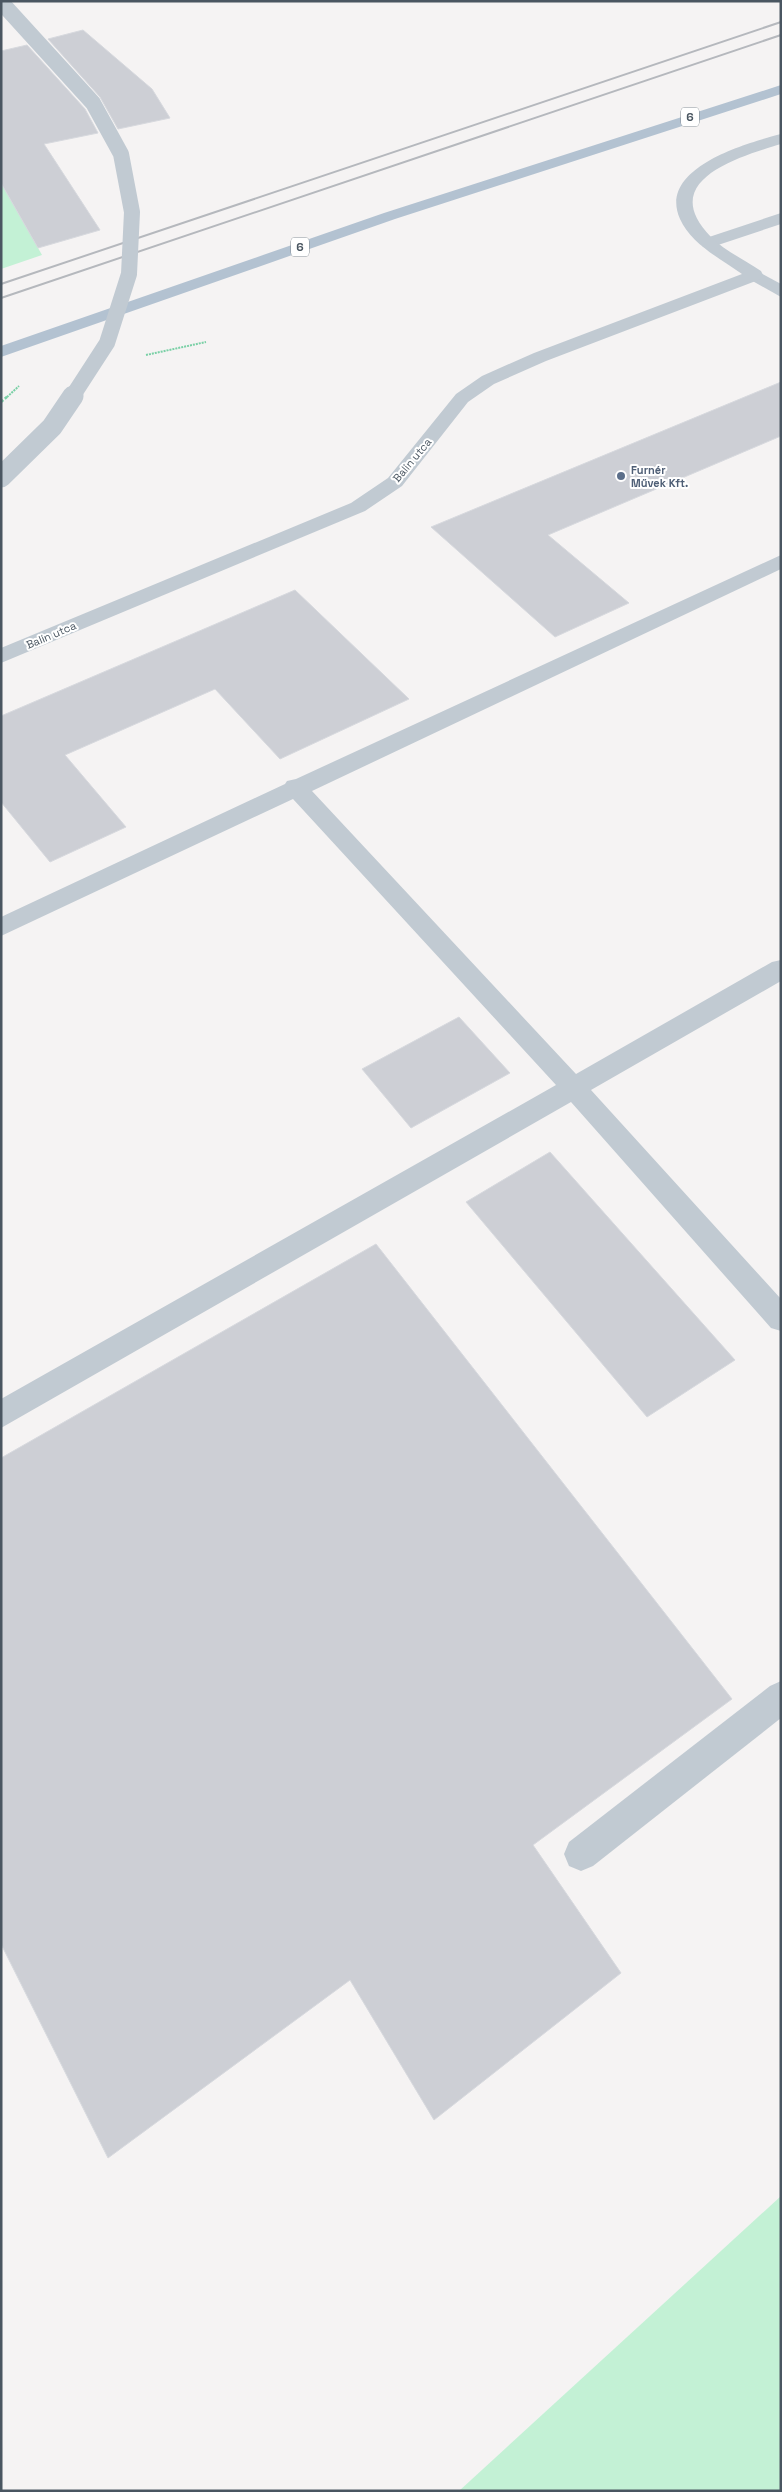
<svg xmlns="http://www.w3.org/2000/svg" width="782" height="2492" font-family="'Space Grotesk',sans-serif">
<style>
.green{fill:#c3f1d5}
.building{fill:#cdcfd5;stroke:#d7d9de}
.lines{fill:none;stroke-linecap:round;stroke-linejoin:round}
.path-far1{stroke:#7ad0a6;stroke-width:2;stroke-dasharray:2 1;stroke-linecap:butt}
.path{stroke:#7ad0a6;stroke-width:2.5;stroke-dasharray:3 2;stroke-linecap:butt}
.service{fill:#c1cad2;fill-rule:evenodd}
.minor{fill:#c1cad2;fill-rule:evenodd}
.primary{fill:#b3c2d1;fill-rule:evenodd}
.rail{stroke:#b5b8bd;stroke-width:2}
.tertiary-bridge-far1{stroke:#c1cad2;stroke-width:16}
.tertiary-bridge{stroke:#c1cad2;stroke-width:21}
.service-dot{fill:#5c6f8a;stroke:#fff;stroke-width:2}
.labels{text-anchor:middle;stroke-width:4;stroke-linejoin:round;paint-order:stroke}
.far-street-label{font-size:11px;fill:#4a5661;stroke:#fff}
.far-service-label{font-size:11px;font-weight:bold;fill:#4e5e75;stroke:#fff;text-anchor:start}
.shield{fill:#fff;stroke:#808990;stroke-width:1}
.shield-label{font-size:12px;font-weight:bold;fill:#4a5661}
</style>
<rect width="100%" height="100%" fill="#f5f3f3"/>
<g class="green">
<polygon points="1,183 42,255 1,269"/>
<polygon points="781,2196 781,2491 459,2491"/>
</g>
<g class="building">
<polygon points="83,30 152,89 170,118 118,129 100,97 48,39"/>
<polygon points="27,45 85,109 98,133 44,144 100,230 38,248 1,183 1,51"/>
<polygon points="781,382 781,436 548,535 629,603 555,637 431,527"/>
<polygon points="295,590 409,699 280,759 215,689 65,755 126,827 50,862 1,802 1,716"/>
<polygon points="459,1017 510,1073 411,1128 362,1069"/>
<polygon points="550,1152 735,1360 647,1417 466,1202"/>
<polygon points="376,1244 732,1699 533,1845 621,1973 434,2120 350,1980 108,2158 1,1944 1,1458"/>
</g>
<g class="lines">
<g class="path-far1">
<polyline points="146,355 206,342"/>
<polyline points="7,397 19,386"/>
</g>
<polyline class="path" points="1,402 8,396"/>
<g class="service">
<polygon points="781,213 781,224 709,248 703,247 701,243 703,239"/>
<polygon points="755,270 781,284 781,297 749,279 747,275 749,271"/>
<polygon points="781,555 781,569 312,791 576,1074 772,962 781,960 781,981 591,1090 781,1299 781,1331 771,1328 571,1102 1,1428 1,1399 556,1085 293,799 1,936 1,917 285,784 287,781 296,779"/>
<polygon points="781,1681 781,1718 593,1866 581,1871 569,1866 564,1854 569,1842 770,1686"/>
</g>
<path class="minor" d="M781 134V144C738 157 656 181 711 237 725 251 745 260 761 271L763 275 761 279 546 361 494 384 468 402 402 486 365 511 1 663V648L351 503 388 478 456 394 482 376 534 353 742 274C721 259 691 244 680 219 657 168 746 143 781 134Z"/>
<polygon class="primary" points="781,85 781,94 395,219 1,357 1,346 384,213"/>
<g class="rail">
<polyline points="1,284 781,22"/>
<polyline points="1,298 781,35"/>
</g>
<polyline class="tertiary-bridge-far1" points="1,2 93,103 121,154 132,212 129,274 107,343 72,397"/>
<polyline class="tertiary-bridge" points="1,477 52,427 73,396"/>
</g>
<circle class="service-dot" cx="621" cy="476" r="5"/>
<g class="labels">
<g class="far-street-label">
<text transform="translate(412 460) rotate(-50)" y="4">Balin utca</text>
<text transform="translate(51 635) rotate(-23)" y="4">Balin utca</text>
</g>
<g class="far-service-label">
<text x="631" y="474">Furnér<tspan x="631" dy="13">Művek Kft.</tspan></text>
</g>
<g class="shield">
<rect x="681" y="107.5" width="18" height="19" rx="4"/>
<rect x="291" y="237.5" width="18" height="19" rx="4"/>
</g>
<g class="shield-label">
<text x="690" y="121">6</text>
<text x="300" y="251">6</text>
</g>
</g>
<rect width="782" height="2492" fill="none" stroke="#4a5661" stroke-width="5"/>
</svg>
